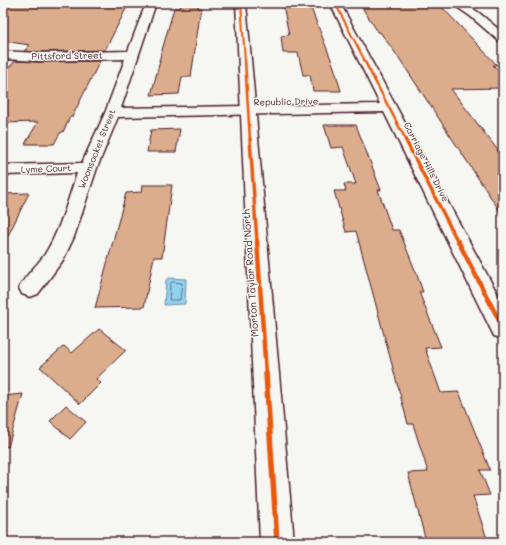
<svg xmlns="http://www.w3.org/2000/svg" width="506" height="545" font-family="Mali,sans-serif">
<style>
.water{fill:#8fd3f1;stroke:#738ba2}
.lines{fill:none;stroke-linecap:round;stroke-linejoin:round}
.shore{stroke:#66677a;stroke-width:1}
.building{fill:#dbad8c;stroke:#4a1f2b}
.minor-casing{stroke:#4a1f2b;stroke-width:3}
.tertiary-casing{stroke:#4a1f2b;stroke-width:3}
.minor{fill:#f6f6f2;fill-rule:evenodd}
.tertiary{fill:#f6f6f2;fill-rule:evenodd}
.cycleway-far4-casing{stroke:#f6f6f2;stroke-width:3}
.cycleway-far3-casing{stroke:#f6f6f2;stroke-width:4}
.cycleway-far2-casing{stroke:#f6f6f2;stroke-width:5.5}
.cycleway-far1-casing{stroke:#f6f6f2;stroke-width:7}
.cycleway-casing{stroke:#f6f6f2;stroke-width:8}
.cycleway-far4{stroke:#e8590c;stroke-width:2}
.cycleway-far3{stroke:#e8590c;stroke-width:2.5}
.cycleway-far2{stroke:#e8590c;stroke-width:3.5}
.cycleway-far1{stroke:#e8590c;stroke-width:4.5}
.cycleway{stroke:#e8590c;stroke-width:5.5}
.labels{text-anchor:middle;stroke-width:3;stroke-linejoin:round;paint-order:stroke}
.far-street-label{font-size:9px;fill:#4a1f2b;stroke:#f6f6f2}
.street-label{font-size:10px;fill:#4a1f2b;stroke:#f6f6f2}
</style>
<rect width="100%" height="100%" fill="#f6f6f2"/>
<filter id="ink" filterUnits="userSpaceOnUse"><feTurbulence type="fractalNoise" baseFrequency=".025" numOctaves="2"/><feDisplacementMap in="SourceGraphic" scale="8" xChannelSelector="R" yChannelSelector="G"/><feConvolveMatrix kernelMatrix="1 2 1 2 8 2 1 2 1" color-interpolation-filters="sRGB"/></filter>
<g filter="url(#ink)">
<polygon class="water" points="168,278 186,279 185,304 164,305 166,280"/>
<g class="lines">
<polygon class="shore" points="172,282 182,283 180,300 169,300 170,284"/>
</g>
<g class="building">
<polygon points="3,3 129,3 105,50 38,52 24,51 30,45 3,41"/>
<polygon points="181,3 199,3 198,8 201,8 191,77 182,77 179,94 151,95 160,61 159,61 174,8 180,8"/>
<polygon points="288,3 309,3 334,67 341,91 313,91 310,75 303,75 298,53 283,53 281,36 289,35 283,5 288,5"/>
<polygon points="359,3 438,3 497,65 493,65 503,75 503,88 451,89 503,157 503,216 399,58 380,32 378,32"/>
<polygon points="15,61 38,62 100,61 72,117 70,117 63,132 60,133 54,144 25,144 38,122 3,123 3,74"/>
<polygon points="324,125 356,125 381,190 378,190 392,230 399,230 417,275 423,292 419,292 441,347 425,348 441,393 459,392 490,470 480,470 490,495 473,496 488,542 426,542 408,473 428,472 413,424 408,424 356,231 346,232 334,191 346,191 344,184 356,184 343,147 331,148"/>
<polygon points="180,129 176,152 147,152 151,130"/>
<polygon points="143,185 172,185 162,257 154,257 144,307 95,308 126,193 142,192"/>
<polygon points="29,193 3,246 3,194"/>
<polygon points="99,329 126,350 96,379 101,383 80,404 40,367 64,346 72,353"/>
<polygon points="23,394 8,447 3,446 3,396"/>
<polygon points="66,405 86,422 70,439 50,421"/>
</g>
<g class="lines">
<g class="minor-casing">
<g id="minor">
<path d="M146 3H156L121 108 380 104 330 3H340L503 304V339L494 336 384 112 118 117 97 168 74 237 63 260 38 294 30 297 22 294 19 288C25 275 37 266 45 254 60 230 68 200 77 173L3 175V165L82 163 105 113 125 59 38 61 3 59V51L38 53 128 51Z"/>
<polygon points="451,3 463,3 478,12 503,33 503,42 499,41 470,16"/>
</g>
</g>
<g class="tertiary-casing">
<polygon id="tertiary" points="236,3 246,3 294,542 260,542"/>
</g>
<use href="#minor" class="minor"/>
<use href="#tertiary" class="tertiary"/>
<g class="cycleway-far4-casing">
<g id="cycleway-far4">
<polyline points="241,3 245,61"/>
<polyline points="335,3 365,61"/>
</g>
</g>
<g class="cycleway-far3-casing">
<g id="cycleway-far3">
<polyline points="245,60 250,140"/>
<polyline points="364,60 406,140"/>
</g>
</g>
<g class="cycleway-far2-casing">
<g id="cycleway-far2">
<polyline points="250,139 257,242"/>
<polyline points="405,139 458,242"/>
</g>
</g>
<g class="cycleway-far1-casing">
<g id="cycleway-far1">
<polyline points="257,241 266,374"/>
<polyline points="458,241 503,328"/>
</g>
</g>
<g class="cycleway-casing">
<polyline id="cycleway" points="266,373 277,542"/>
</g>
<use href="#cycleway-far4" class="cycleway-far4"/>
<use href="#cycleway-far3" class="cycleway-far3"/>
<use href="#cycleway-far2" class="cycleway-far2"/>
<use href="#cycleway-far1" class="cycleway-far1"/>
<use href="#cycleway" class="cycleway"/>
</g>
</g>
<g class="labels">
<g class="far-street-label">
<text transform="translate(67 56) rotate(-1)" y="3">Pittsford Street</text>
<text transform="translate(286 102) rotate(-1)" y="3">Republic Drive</text>
<text transform="translate(97 149) rotate(-68)" y="3">Woonsocket Street</text>
<text transform="translate(426 162) rotate(63)" y="3">Carriage Hills Drive</text>
<text transform="translate(46 169) rotate(-2)" y="3">Lyme Court</text>
</g>
<g class="street-label">
<text transform="translate(250 273) rotate(-94)" y="4">Morton Taylor Road North</text>
</g>
</g>
<rect width="506" height="545" fill="none" stroke="#f6f6f2" stroke-width="16"/>
<rect x="8" y="8" width="490" height="529" fill="none" stroke="#4a1f2b" stroke-width="1.5" filter="url(#ink)"/>
</svg>
